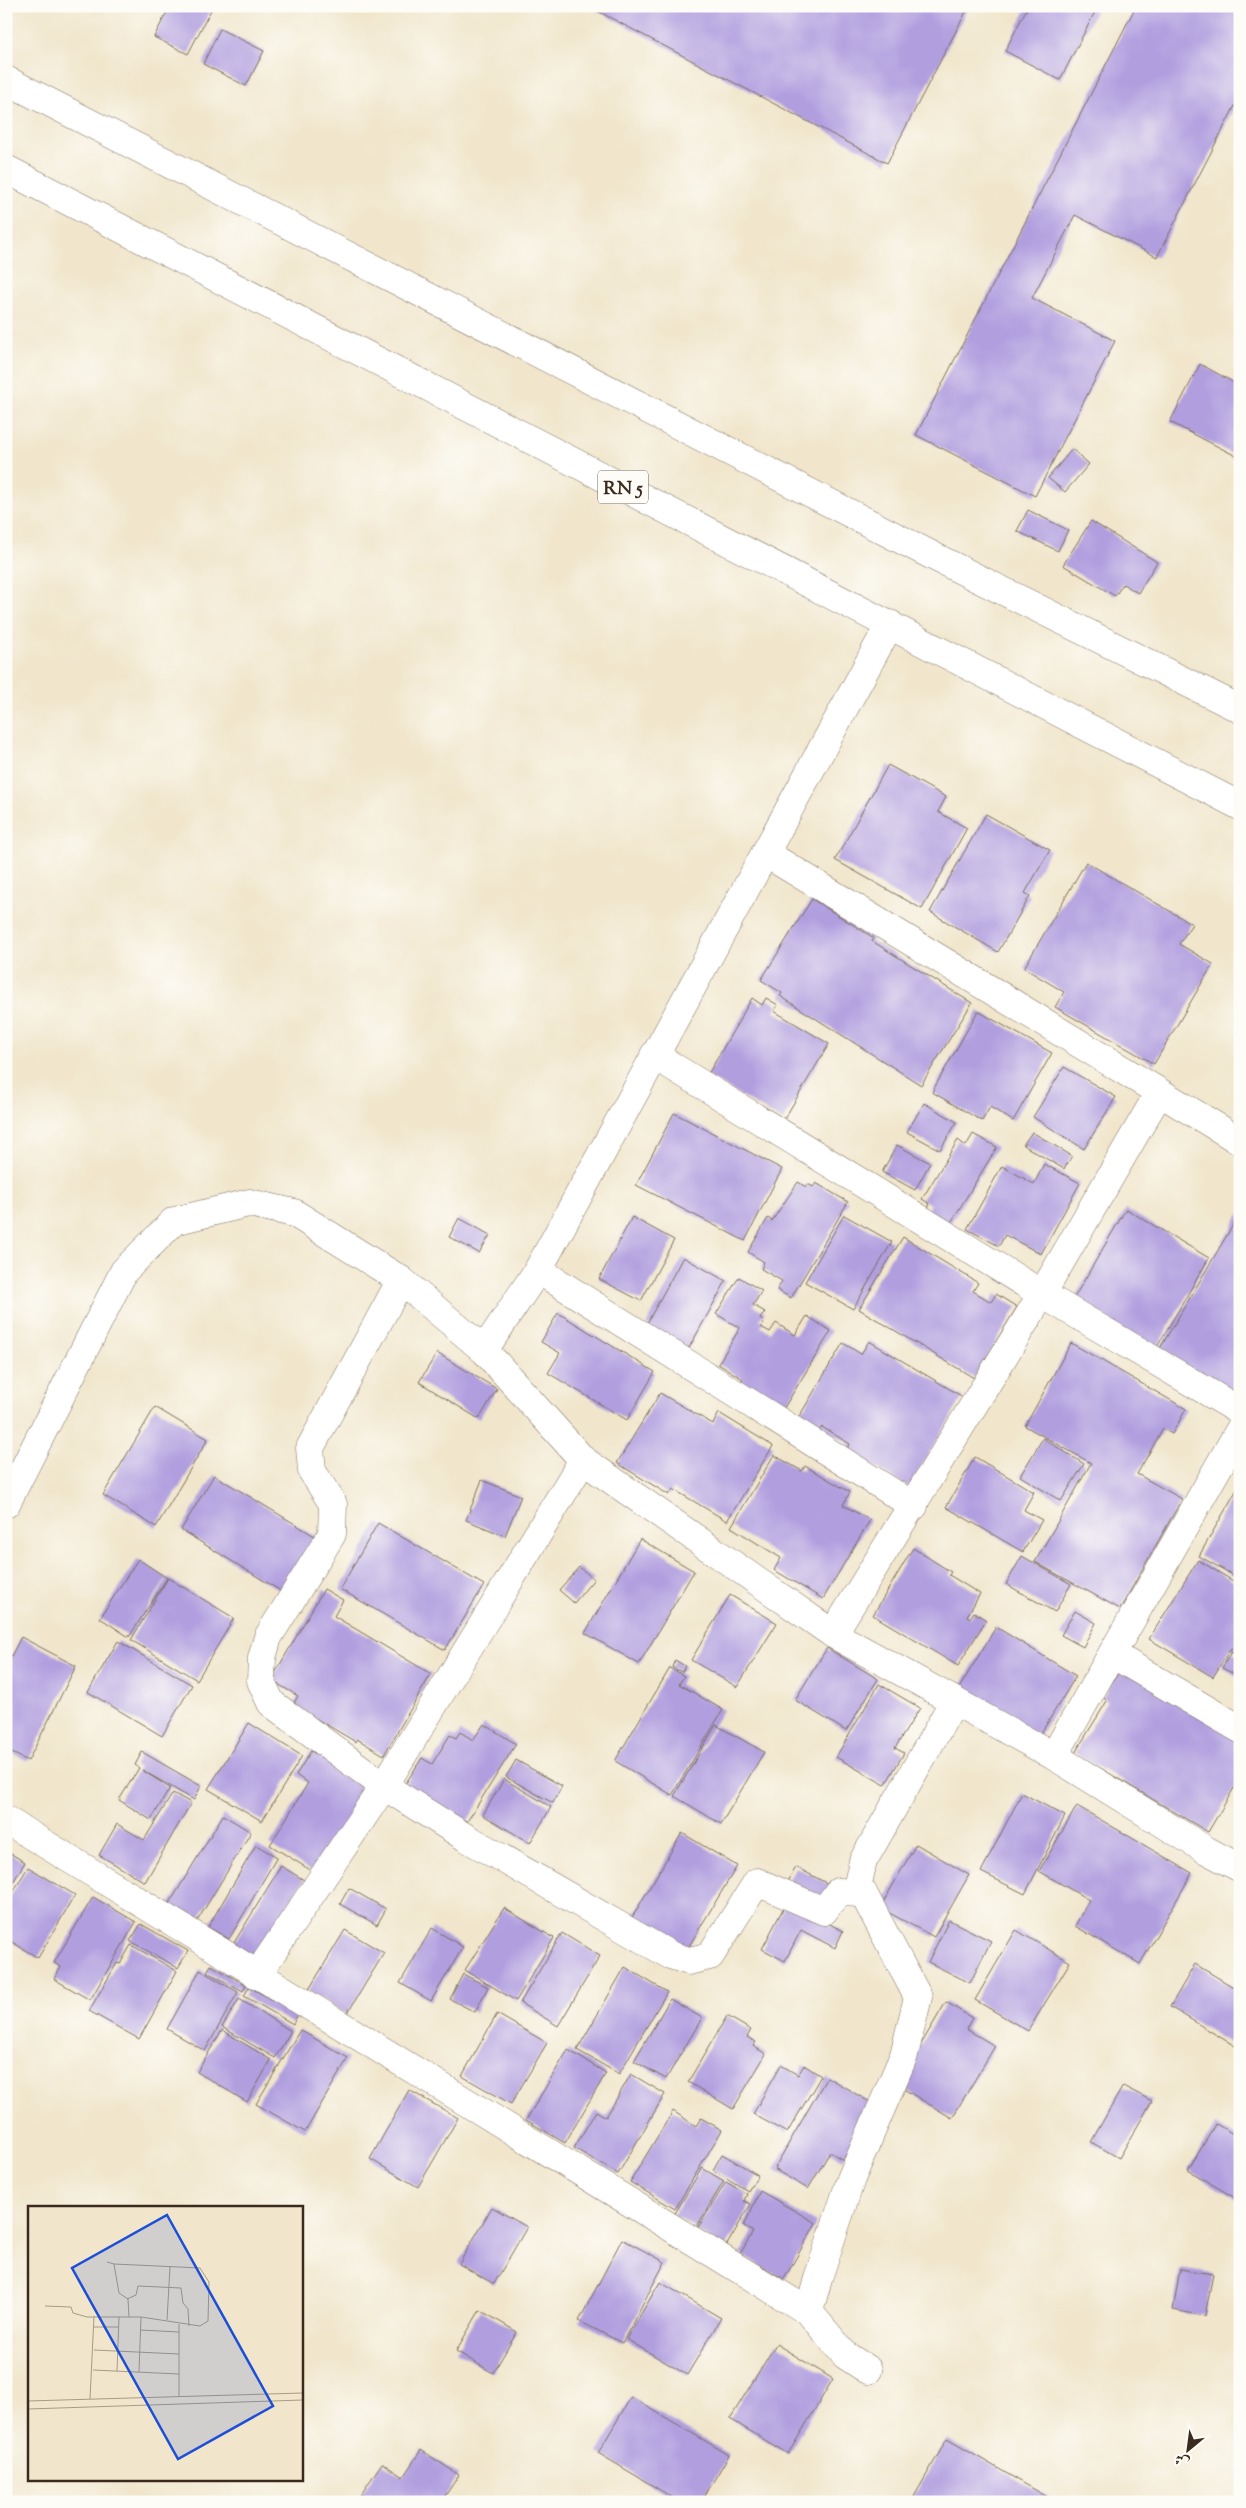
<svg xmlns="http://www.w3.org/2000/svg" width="1246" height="2508" font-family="'Sorts Mill Goudy',Amiri,serif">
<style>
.building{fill:#b09edf}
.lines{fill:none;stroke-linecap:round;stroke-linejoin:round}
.street-casing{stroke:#7b6c5b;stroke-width:29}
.highway-casing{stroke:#7b6c5b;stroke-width:29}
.street{stroke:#fff;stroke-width:28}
.highway{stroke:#fff;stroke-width:28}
.labels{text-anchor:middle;stroke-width:5;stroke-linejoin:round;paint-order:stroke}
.shield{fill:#fdfcf7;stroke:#75695f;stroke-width:1}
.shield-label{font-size:19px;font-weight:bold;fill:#3b2a1e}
.inset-road{fill:none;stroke:#a89b86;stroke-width:1}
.view{fill:#1d4ed8;fill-opacity:0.15;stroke:#1d4ed8;stroke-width:2.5}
.inset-edge{fill:none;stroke:#3b2a1e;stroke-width:2.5}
</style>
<rect width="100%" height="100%" fill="#fdfcf7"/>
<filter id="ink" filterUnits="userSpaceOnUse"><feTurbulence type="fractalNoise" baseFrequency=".02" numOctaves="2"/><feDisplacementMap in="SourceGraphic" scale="10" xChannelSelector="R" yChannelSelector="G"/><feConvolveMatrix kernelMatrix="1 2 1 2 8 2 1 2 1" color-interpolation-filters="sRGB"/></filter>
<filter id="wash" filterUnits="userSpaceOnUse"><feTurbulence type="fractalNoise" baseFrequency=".0096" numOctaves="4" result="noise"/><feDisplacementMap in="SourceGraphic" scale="20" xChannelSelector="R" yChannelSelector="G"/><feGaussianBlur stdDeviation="1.12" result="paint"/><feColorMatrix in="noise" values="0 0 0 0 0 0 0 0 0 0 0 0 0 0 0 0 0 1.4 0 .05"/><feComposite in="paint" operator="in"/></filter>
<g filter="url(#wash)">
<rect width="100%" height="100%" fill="#f1e6cc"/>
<g id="blocks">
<g class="building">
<polygon points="170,6 213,6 188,54 154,37"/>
<polygon points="588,6 969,6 887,163"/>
<polygon points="1028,6 1098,6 1060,80 1005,51"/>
<polygon points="1136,6 1240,6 1240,96 1157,257 1075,215 1032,298 1115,341 1035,496 916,435"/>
<polygon points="220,29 264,51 246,86 203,64"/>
<polygon points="1200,364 1240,386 1240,458 1170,422"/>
<polygon points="1072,449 1089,464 1065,492 1048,478"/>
<polygon points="1028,510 1068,530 1058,551 1017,531"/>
<polygon points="1091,521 1157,562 1138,593 1123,584 1115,596 1063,565"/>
<polygon points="888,765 946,797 938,812 967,828 922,909 835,860"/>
<polygon points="986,814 1050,850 1025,893 1030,896 998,952 930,912"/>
<polygon points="1086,862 1192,924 1179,944 1213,964 1154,1064 1055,1007 1064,992 1024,968"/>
<polygon points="812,899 874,938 872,941 972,1003 921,1085 780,996 782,993 761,980"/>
<polygon points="752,998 762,1005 766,998 778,1005 774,1011 829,1044 783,1121 707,1076"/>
<polygon points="978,1011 1052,1053 1013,1121 990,1107 982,1121 932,1092"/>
<polygon points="1064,1067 1116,1097 1084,1149 1033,1117"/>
<polygon points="924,1103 957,1122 940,1150 907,1132"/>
<polygon points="674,1113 782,1169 745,1241 636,1185"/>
<polygon points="1032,1132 1072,1156 1064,1169 1023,1145"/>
<polygon points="973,1134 997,1147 950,1224 927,1210 930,1204 922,1199 958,1140 966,1146"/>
<polygon points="897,1145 930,1163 915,1190 882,1172"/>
<polygon points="1044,1164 1080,1183 1041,1254 1005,1235 999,1246 967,1229 1002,1166 1034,1184"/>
<polygon points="798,1182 806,1187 808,1184 813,1187 816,1183 848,1202 791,1298 777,1290 782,1281 761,1269 764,1262 748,1252 768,1218 772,1221"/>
<polygon points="1126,1209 1209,1258 1154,1352 1071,1303"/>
<polygon points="1240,1213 1240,1400 1156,1355"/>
<polygon points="844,1215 892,1242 853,1309 805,1282"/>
<polygon points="632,1217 674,1240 641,1301 599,1279"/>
<polygon points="459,1218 490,1235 479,1253 449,1237"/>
<polygon points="903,1237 978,1283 973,1291 991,1302 996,1294 1017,1307 974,1378 859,1309"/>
<polygon points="683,1257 726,1281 689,1348 646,1325"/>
<polygon points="739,1277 762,1291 753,1305 765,1312 760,1319 764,1322 761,1327 770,1332 776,1323 795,1335 807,1316 831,1331 782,1411 739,1385 743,1379 718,1364 740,1328 716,1314"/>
<polygon points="558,1313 655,1372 627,1420 548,1373 560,1353 541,1342"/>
<polygon points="869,1341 963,1397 909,1487 846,1450 850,1444 822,1427 818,1432 797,1420 843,1343 861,1354"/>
<polygon points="1071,1343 1186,1409 1172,1434 1163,1429 1137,1474 1182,1499 1120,1609 1035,1562 1091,1463 1025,1426"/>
<polygon points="437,1353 497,1389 479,1419 419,1382"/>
<polygon points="660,1393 713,1424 719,1413 773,1446 727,1521 673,1489 669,1495 617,1463"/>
<polygon points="155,1407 208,1439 156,1527 103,1495"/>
<polygon points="1043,1438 1084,1464 1061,1501 1020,1476"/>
<polygon points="774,1455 802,1471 805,1466 850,1492 843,1505 870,1520 823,1599 774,1570 781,1558 731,1527"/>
<polygon points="975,1457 1034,1492 1024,1510 1042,1520 1023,1552 946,1507"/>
<polygon points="214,1475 318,1538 284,1593 181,1530"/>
<polygon points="482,1480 521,1496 505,1536 466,1520"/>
<polygon points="1240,1484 1240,1579 1199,1556"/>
<polygon points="378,1523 484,1585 445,1650 340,1589"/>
<polygon points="640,1539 694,1571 639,1664 585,1633"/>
<polygon points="913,1548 951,1572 949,1575 980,1594 967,1616 970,1618 974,1612 986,1620 958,1666 873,1615"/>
<polygon points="1022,1556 1071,1584 1055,1612 1006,1584"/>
<polygon points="138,1559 167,1578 129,1637 100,1618"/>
<polygon points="1198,1560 1240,1585 1240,1653 1231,1648 1213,1677 1149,1639"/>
<polygon points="579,1567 594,1579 574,1603 559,1590"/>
<polygon points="168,1578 234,1618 197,1680 131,1640"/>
<polygon points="324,1589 343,1600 334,1616 431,1674 384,1755 357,1739 356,1742 293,1705 298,1696 271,1680"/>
<polygon points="730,1595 777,1623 737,1687 691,1660"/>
<polygon points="1075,1611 1096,1623 1083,1647 1061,1635"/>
<polygon points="996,1627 1076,1676 1038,1738 958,1690"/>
<polygon points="21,1637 76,1666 28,1761 6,1750 6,1666"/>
<polygon points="118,1641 192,1685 162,1736 88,1692"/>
<polygon points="827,1648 878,1679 846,1731 795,1700"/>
<polygon points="1231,1652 1240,1657 1240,1677 1222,1668"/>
<polygon points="675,1660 685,1666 682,1672 672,1667"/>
<polygon points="1122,1667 1240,1738 1240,1791 1234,1788 1208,1832 1075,1753 1107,1701 1103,1697"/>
<polygon points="670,1668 684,1676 679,1684 723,1710 672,1795 615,1761"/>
<polygon points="879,1684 920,1708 895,1748 904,1753 885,1785 836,1757"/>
<polygon points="249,1723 302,1756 262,1821 208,1789"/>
<polygon points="484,1724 516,1744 463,1828 402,1789 422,1758 432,1764 450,1735 456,1738 460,1732 473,1740"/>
<polygon points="716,1725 764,1752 721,1824 674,1796"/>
<polygon points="311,1751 368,1785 315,1873 270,1845 308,1783 296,1775"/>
<polygon points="142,1752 201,1786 194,1800 142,1770 170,1788 151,1820 119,1800 139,1768 135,1765"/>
<polygon points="516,1760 562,1786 553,1803 506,1777"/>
<polygon points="504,1779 551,1807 530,1843 483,1815"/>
<polygon points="173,1793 191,1803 145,1882 99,1855 117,1824 144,1840"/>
<polygon points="1022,1793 1065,1816 1025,1894 981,1872"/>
<polygon points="1077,1806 1192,1873 1140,1964 1075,1926 1089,1900 1039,1871"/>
<polygon points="223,1815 251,1832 196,1923 168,1906"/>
<polygon points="682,1833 737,1866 686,1951 631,1919"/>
<polygon points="916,1844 969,1875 934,1937 880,1908"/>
<polygon points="256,1845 277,1857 229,1939 208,1927"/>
<polygon points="6,1851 25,1862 6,1894"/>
<polygon points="281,1866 304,1880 255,1960 232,1946"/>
<polygon points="28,1867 75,1895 38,1958 12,1942 6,1953 6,1904"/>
<polygon points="796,1867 830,1885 819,1905 785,1887"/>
<polygon points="349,1888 386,1909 377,1925 340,1904"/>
<polygon points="93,1897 136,1922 90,2000 54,1979 61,1967 54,1963"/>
<polygon points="787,1901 843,1931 835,1948 801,1930 785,1961 762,1949"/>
<polygon points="504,1908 554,1938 516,2001 465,1970"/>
<polygon points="949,1920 991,1941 970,1983 928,1962"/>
<polygon points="141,1924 188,1951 178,1968 130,1941"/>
<polygon points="432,1928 463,1947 431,2001 400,1983"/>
<polygon points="345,1930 384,1953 347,2014 308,1991"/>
<polygon points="1016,1930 1070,1962 1028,2031 975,2000"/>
<polygon points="562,1933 600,1956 558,2026 520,2003"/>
<polygon points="131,1945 177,1971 139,2039 89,2011 117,1963 120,1964"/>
<polygon points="1195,1964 1240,1991 1240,2049 1170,2007"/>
<polygon points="211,1965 246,1985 243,1991 207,1972"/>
<polygon points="625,1967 667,1992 619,2074 577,2050"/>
<polygon points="200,1970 238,1992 205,2051 167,2029"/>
<polygon points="463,1974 488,1987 475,2012 450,1999"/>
<polygon points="249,1987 298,2014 293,2024 244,1996"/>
<polygon points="239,1999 291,2031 275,2058 222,2027"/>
<polygon points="670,1999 702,2018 666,2079 634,2061"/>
<polygon points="946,2002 972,2018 966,2029 995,2046 952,2118 897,2085"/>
<polygon points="497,2014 547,2043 511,2104 462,2076"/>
<polygon points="727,2016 751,2030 747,2037 756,2042 753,2046 766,2054 733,2109 688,2082"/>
<polygon points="222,2030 271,2060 247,2102 197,2072"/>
<polygon points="300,2030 348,2058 305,2132 256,2104"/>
<polygon points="568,2050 606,2073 565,2143 526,2120"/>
<polygon points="781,2065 798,2075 804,2065 821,2076 787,2133 753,2114"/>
<polygon points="631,2074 665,2094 618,2174 574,2148 596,2111 606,2117"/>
<polygon points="827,2077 875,2105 843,2160 830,2152 808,2189 774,2169"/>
<polygon points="1123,2086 1152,2101 1119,2158 1091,2142"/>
<polygon points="409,2090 458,2118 418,2187 370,2159"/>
<polygon points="673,2111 696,2126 701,2118 722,2130 675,2209 630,2182"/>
<polygon points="1216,2124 1240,2138 1240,2201 1188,2170"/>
<polygon points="722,2154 758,2175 748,2191 713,2170"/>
<polygon points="702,2168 724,2181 696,2228 674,2215"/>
<polygon points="726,2182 747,2194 744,2201 751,2204 725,2248 696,2231"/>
<polygon points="760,2191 816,2223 784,2279 740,2254 753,2232 744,2226"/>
<polygon points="492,2207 527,2227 494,2284 459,2264"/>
<polygon points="622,2239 665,2262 622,2343 579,2321"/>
<polygon points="1180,2269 1213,2274 1205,2316 1173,2310"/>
<polygon points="660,2282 721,2318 687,2375 626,2339"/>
<polygon points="480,2310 517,2332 493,2373 456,2351"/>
<polygon points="776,2344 833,2379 788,2454 730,2419"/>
<polygon points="631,2397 729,2455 701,2502 680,2502 598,2453"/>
<polygon points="947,2439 1056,2502 911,2502"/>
<polygon points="421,2450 459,2475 441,2502 356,2502 382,2463 403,2477"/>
</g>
</g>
</g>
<g filter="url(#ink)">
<use href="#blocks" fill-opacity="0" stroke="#7b6c5b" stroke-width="1"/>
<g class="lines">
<g class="street-casing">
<g id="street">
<polyline points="765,853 1240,1141"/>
<polyline points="654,1055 1042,1294 1240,1411"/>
<polyline points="538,1270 914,1506"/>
<polyline points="401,1280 310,1448 312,1471 333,1504 332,1534 268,1637 262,1658 261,1681 271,1703 384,1786 465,1837 670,1955 689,1961 710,1956 757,1882 824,1911 838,1892 863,1893"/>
<polyline points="484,1350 538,1270 890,624"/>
<polyline points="6,1504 124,1271 174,1221 249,1203 294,1213 401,1280 484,1350 583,1460 833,1634 1054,1756 1206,1850 1240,1868"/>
<polyline points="833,1634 1042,1294 1159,1093"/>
<polyline points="1112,1654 1240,1729"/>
<polyline points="1054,1756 1240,1429"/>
<polyline points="6,1820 809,2312"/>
<polyline points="257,1975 384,1786 583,1460"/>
<polyline points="868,2370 845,2355 809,2312 818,2278 851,2179 904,2055 918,1997 863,1893 857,1888 863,1861 954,1701"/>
</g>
</g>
<g class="highway-casing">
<g id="highway">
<polyline points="6,80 939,559 1240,709"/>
<polyline points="6,169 1240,806"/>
</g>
</g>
<use href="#street" class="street"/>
<use href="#highway" class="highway"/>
</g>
</g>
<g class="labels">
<rect class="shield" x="598" y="470.5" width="50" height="33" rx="4"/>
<g class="shield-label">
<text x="623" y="494">RN 5</text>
</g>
</g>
<g transform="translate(28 2206)">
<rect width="275" height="275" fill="#f1e6cc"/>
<path class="inset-road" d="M79 56 86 58 91 87 100 93 101 111M99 93 108 89 110 80 153 82 155 97 160 103 161 120M17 100 43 101 45 107 59 111H113L172 120 180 115 181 76 172 62 86 58M139 114 142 61M66 121H91M112 124 151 126M66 144 151 148M65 164 151 168M89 165 91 111M111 166 113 111M151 190V118M62 193 66 110M0 195 275 187M0 203 275 194"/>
<path class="view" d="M139 9 245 200 150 253 44 62Z"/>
<rect width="275" height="275" class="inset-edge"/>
</g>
<rect width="1246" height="2508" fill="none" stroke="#fdfcf7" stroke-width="25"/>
<g transform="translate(1188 2450) rotate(209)" stroke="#fdfcf7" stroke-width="4" paint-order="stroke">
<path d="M0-4L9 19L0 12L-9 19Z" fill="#3b2a1e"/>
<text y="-8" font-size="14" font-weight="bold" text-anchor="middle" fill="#3b2a1e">ش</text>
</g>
</svg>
